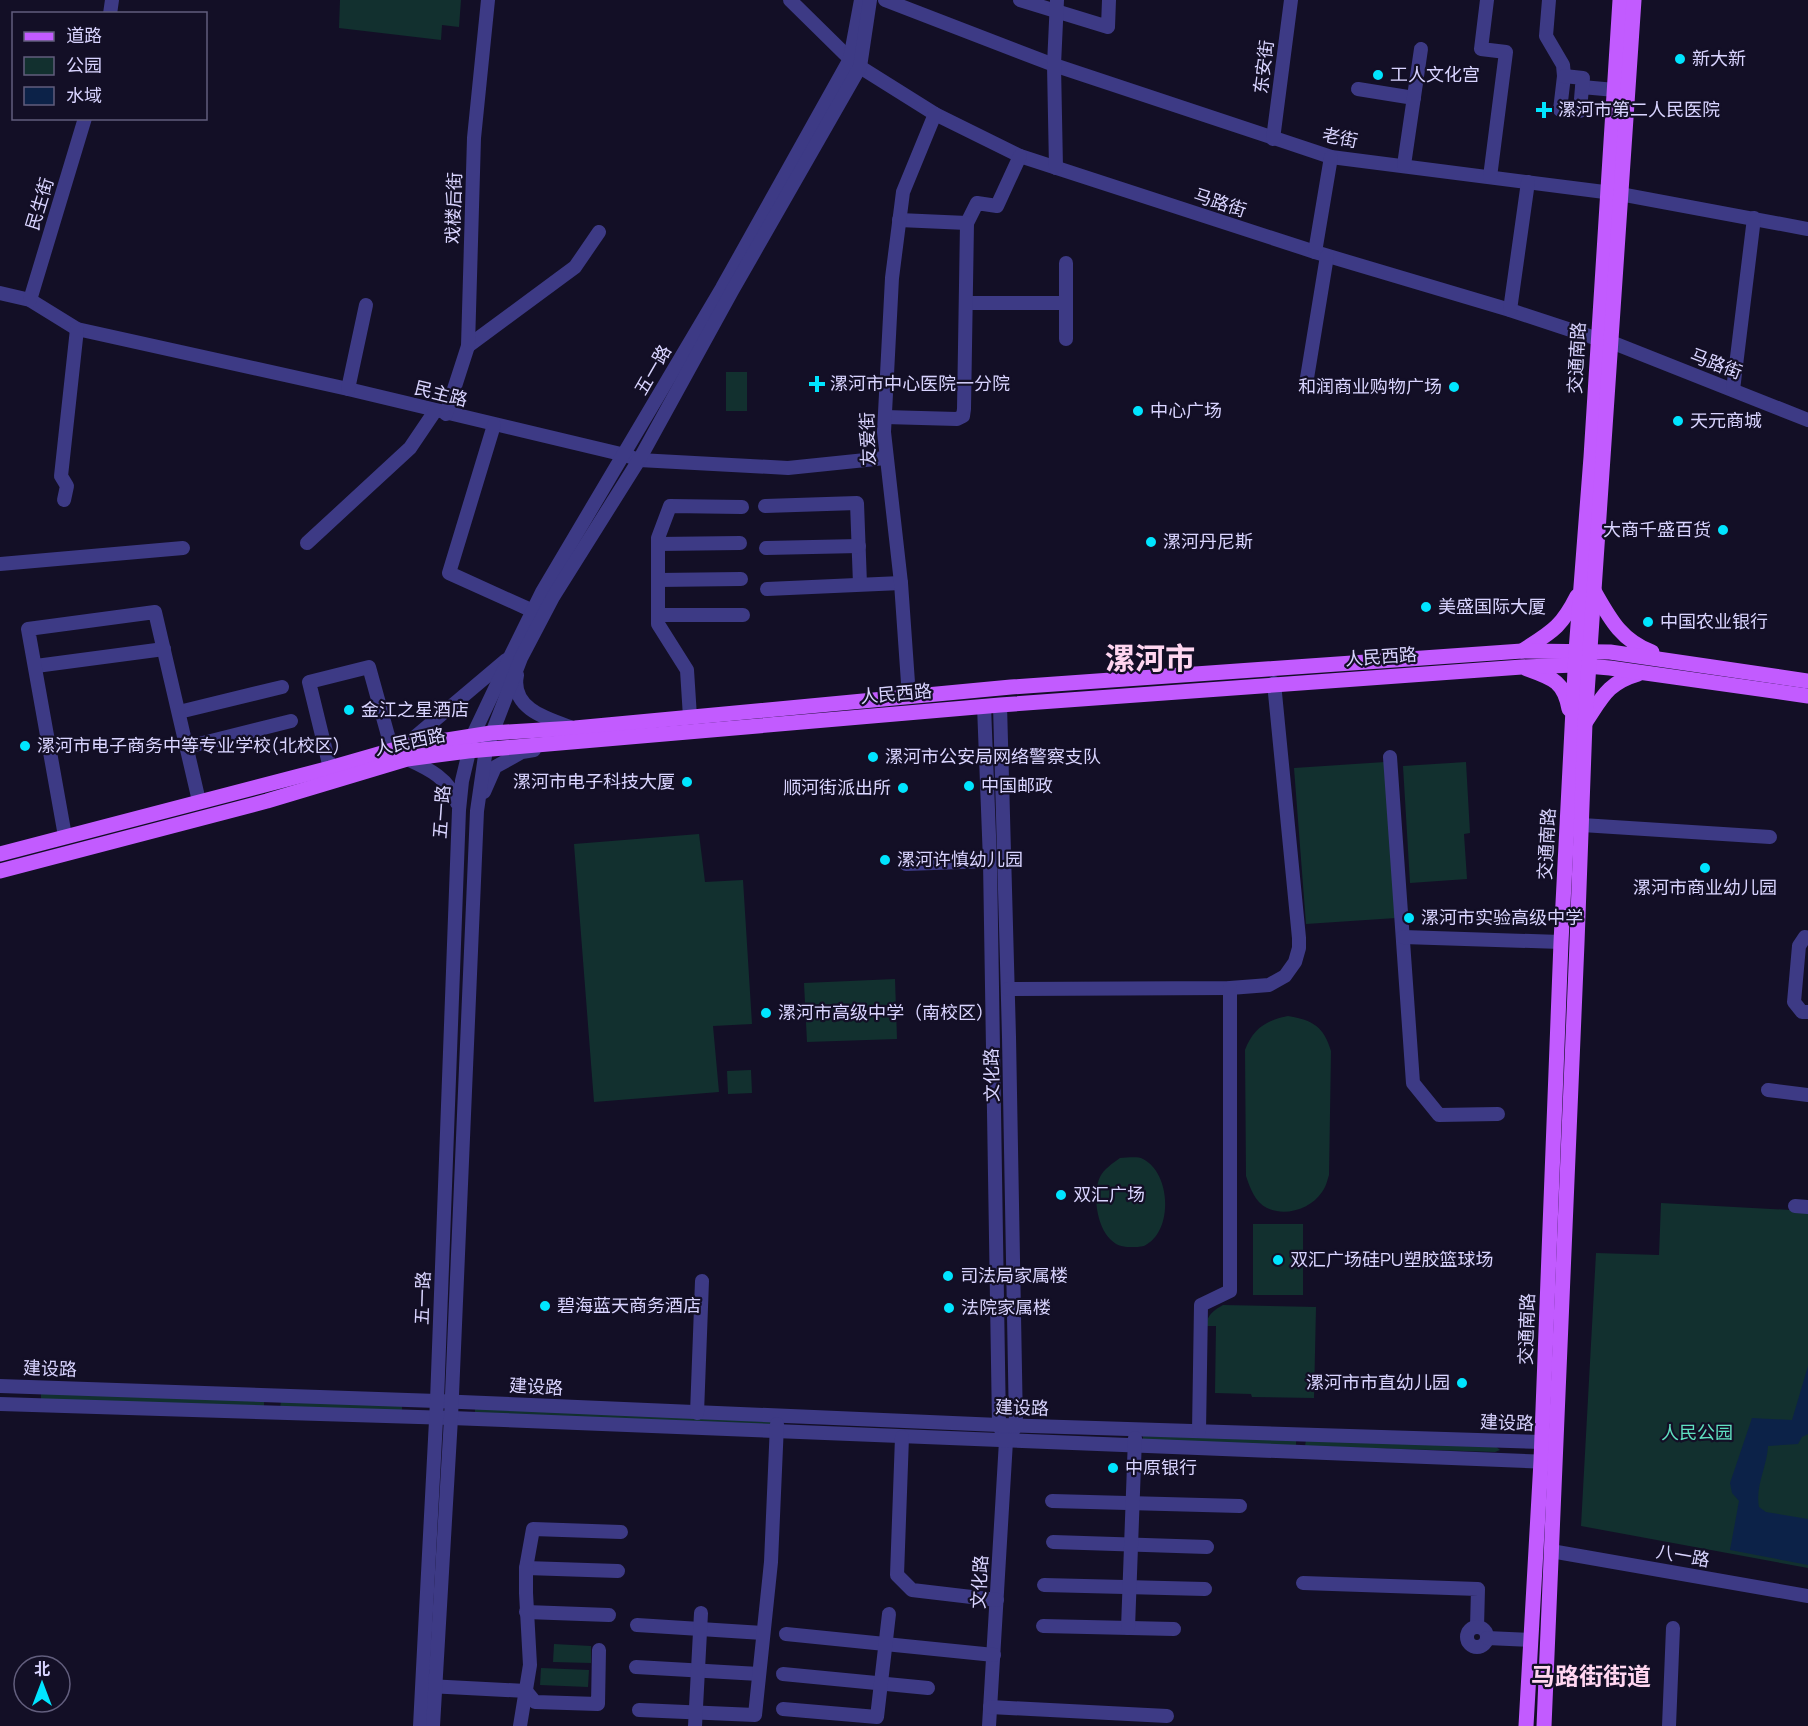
<svg xmlns="http://www.w3.org/2000/svg" width="1808" height="1726" font-family="Manrope,'Noto Sans SC',sans-serif">
<style>
.green{fill:#12302f}
.water{fill:#0c2248}
.lines{fill:none;stroke-linecap:round;stroke-linejoin:round}
.minor{stroke:#3d3a85;stroke-width:14}
.major{stroke:#c25bff;stroke-width:15}
.poi-dot{fill:#00e5ff;stroke:#130f26;stroke-width:2}
.labels{text-anchor:middle;stroke-width:4.5;stroke-linejoin:round;paint-order:stroke}
.poi-label{font-size:18px;fill:#d9d4ff;stroke:#130f26;text-anchor:start}
.street-label{font-size:18px;fill:#d9d4ff;stroke:#130f26}
.park-label{font-size:18px;fill:#5fe0c0;stroke:#130f26}
.district-label{font-size:24px;font-weight:bold;fill:#ffd6f0;stroke:#130f26}
.town-label{font-size:30px;font-weight:bold;fill:#ffd6f0;stroke:#130f26}
</style>
<rect width="100%" height="100%" fill="#130f26"/>
<g class="green">
<polygon points="340,0 461,0 459,27 442,25 441,40 339,28"/>
<rect x="726" y="372" width="21" height="39"/>
<polygon points="1385,762 1396,918 1306,924 1294,768"/>
<polygon points="1466,762 1470,833 1464,834 1467,879 1410,883 1403,766"/>
<polygon points="699,834 705,882 743,880 752,1024 713,1026 719,1092 594,1102 574,844"/>
<polygon points="895,979 897,1039 807,1042 804,983"/>
<path d="M1288 1016C1313 1020 1324 1027 1331 1051L1329 1175C1327 1181 1326 1187 1322 1192 1311 1209 1285 1217 1267 1208 1255 1202 1250 1188 1246 1176L1245 1050C1253 1029 1266 1020 1288 1016Z"/>
<polygon points="751,1070 752,1093 728,1094 727,1071"/>
<path d="M1120 1158C1127 1158 1137 1156 1143 1159 1171 1173 1174 1232 1144 1246 1140 1247 1135 1247 1130 1247 1121 1247 1116 1245 1110 1239 1097 1226 1092 1194 1100 1177 1104 1169 1113 1163 1120 1158Z"/>
<polygon points="1661,1203 1808,1211 1808,1568 1581,1526 1596,1253 1659,1255"/>
<rect x="1253" y="1224" width="50" height="71"/>
<path d="M1223 1305 1316 1307 1314 1398 1252 1397 1251 1394 1215 1393 1216 1326H1206C1207 1315 1214 1310 1223 1305Z"/>
<polygon points="41,1393 264,1401 264,1408 41,1400"/>
<polygon points="281,1401 402,1405 402,1412 280,1408"/>
<polygon points="475,1408 772,1422 772,1428 475,1414"/>
<polygon points="1143,1436 1296,1440 1296,1446 1143,1442"/>
<polygon points="1306,1440 1495,1446 1500,1450 1495,1452 1305,1446"/>
<polygon points="554,1644 591,1646 591,1663 553,1662"/>
<polygon points="541,1668 589,1670 588,1687 540,1685"/>
</g>
<path class="water" d="M1808 1366V1434L1802 1437 1798 1444 1768 1446C1767 1467 1755 1486 1759 1507L1766 1512 1808 1519V1565L1730 1550 1739 1501 1732 1493 1730 1483 1752 1418 1792 1420Z"/>
<g class="lines">
<g class="minor">
<polyline points="790,0 850,59 860,67 935,114 1020,156 1315,252 1510,310 1598,339"/>
<polyline points="885,0 1054,65 1331,157 1620,194 1808,229"/>
<polyline points="1020,0 1108,27 1109,0"/>
<polyline points="1487,0 1481,49 1506,52 1490,177"/>
<polyline points="1549,0 1546,36 1563,65 1564,76 1560,110 1580,111 1582,87 1615,90"/>
<polyline points="110,14 112,0"/>
<polyline points="1564,76 1583,78 1582,87"/>
<polyline points="1358,89 1414,98"/>
<polyline points="1273,139 1291,0"/>
<polyline points="1404,165 1421,49"/>
<polyline points="1056,168 1054,65 1057,0"/>
<polyline points="967,223 977,203 997,206 1020,156"/>
<polyline points="1315,252 1331,157"/>
<polyline points="0,293 30,300 77,329 348,389 625,455 639,460 788,468 885,458"/>
<polyline points="30,300 85,118"/>
<polyline points="966,303 1066,303"/>
<polyline points="1510,310 1528,182"/>
<polyline points="1066,339 1066,263"/>
<polyline points="1611,342 1808,420"/>
<polyline points="468,346 575,267 599,232"/>
<polyline points="1307,378 1327,256"/>
<polyline points="348,389 366,305"/>
<polyline points="1733,390 1754,218"/>
<polyline points="446,414 468,346 474,138 488,0"/>
<polyline points="885,417 957,419 963,416 964,409 967,223 899,220"/>
<polyline points="494,425 449,573 533,611"/>
<polyline points="64,500 67,486 61,476 77,329"/>
<polyline points="765,506 857,503 860,584"/>
<polyline points="307,543 410,448 435,411"/>
<polyline points="658,544 740,543"/>
<polyline points="766,548 859,546"/>
<polyline points="0,564 183,548"/>
<polyline points="658,580 741,579"/>
<polyline points="767,589 901,583"/>
<polyline points="658,615 743,615"/>
<polyline points="36,666 164,649"/>
<path d="M517 675C510 709 548 719 573 728"/>
<polyline points="909,697 901,583 884,432 892,278 903,192 935,114"/>
<polyline points="1000,705 1009,1037 1016,1426 1012,1432"/>
<polyline points="984,706 990,861 999,1425 1006,1441 989,1726"/>
<polyline points="179,712 282,687"/>
<polyline points="690,717 687,670 658,624 658,538 670,506 742,507"/>
<polyline points="187,747 291,721"/>
<polyline points="403,747 506,660"/>
<polyline points="1390,757 1413,1083 1439,1115 1498,1114"/>
<path d="M407 759C429 769 450 779 457 803"/>
<polyline points="330,768 309,682 369,667 392,750"/>
<polyline points="484,792 495,767 522,752 534,750"/>
<polyline points="1582,825 1770,837"/>
<polyline points="65,836 28,629 155,612 199,801"/>
<polyline points="906,864 990,861"/>
<polyline points="1403,937 1561,942"/>
<polyline points="1808,938 1805,937 1799,946 1794,1002 1802,1012 1808,1012"/>
<polyline points="1008,989 1230,988 1269,985 1285,976 1295,962 1299,948 1299,938 1274,683"/>
<polyline points="1768,1090 1808,1095"/>
<polyline points="1795,1206 1808,1207"/>
<polyline points="0,1386 437,1401 999,1425 1542,1442 1547,1450"/>
<polyline points="0,1404 451,1418 1550,1462"/>
<polyline points="697,1413 702,1281"/>
<polyline points="1199,1431 1201,1305 1230,1291 1230,988"/>
<polyline points="902,1437 897,1575 912,1590 997,1600"/>
<polyline points="1052,1501 1240,1506"/>
<polyline points="1053,1542 1207,1547"/>
<polyline points="1551,1551 1808,1596"/>
<polyline points="526,1568 618,1571"/>
<polyline points="1303,1583 1478,1589 1477,1627"/>
<polyline points="1044,1585 1205,1589"/>
<polyline points="526,1612 609,1615"/>
<polyline points="637,1625 763,1633"/>
<polyline points="1043,1626 1174,1629"/>
<circle cx="1477" cy="1637" r="10"/>
<polyline points="1128,1628 1135,1438"/>
<polyline points="786,1634 994,1655"/>
<polyline points="1487,1638 1531,1640"/>
<polyline points="636,1667 759,1674"/>
<polyline points="783,1674 928,1688"/>
<polyline points="428,1686 526,1691 535,1702 598,1704 599,1650"/>
<polyline points="990,1707 1167,1716"/>
<polyline points="783,1709 877,1717 889,1614"/>
<polyline points="639,1710 755,1715 771,1562 777,1424"/>
<polyline points="420,1726 437,1401 459,810 462,781 473,735 510,657 542,592 722,288 850,59 861,0"/>
<polyline points="433,1726 451,1418 477,811 486,749 521,658 553,597 639,460 732,291 860,67 870,0"/>
<polyline points="520,1726 530,1665 526,1593 526,1568 533,1529 621,1532"/>
<polyline points="695,1726 701,1613"/>
<polyline points="1669,1726 1673,1628"/>
</g>
<g class="major">
<path d="M1593 589C1609 617 1620 640 1652 652"/>
<path d="M1522 651C1551 632 1561 628 1577 596"/>
<path d="M1527 669C1552 678 1564 681 1569 709"/>
<path d="M1585 723C1602 698 1607 683 1638 674"/>
<polyline points="0,854 330,768 403,747 491,733 575,728 1011,687 1522,651 1610,652 1808,681"/>
<polyline points="0,871 267,801 407,759 468,751 1000,705 1522,667 1575,665 1610,668 1808,696"/>
<polyline points="1526,1726 1541,1461 1561,942 1576,651 1591,457 1620,0"/>
<polyline points="1544,1726 1577,943 1585,723 1634,0"/>
</g>
</g>
<g class="poi-dot">
<circle cx="1680" cy="59" r="6"/>
<circle cx="1378" cy="75" r="6"/>
<path d="M1541 101h6v6h6v6h-6v6h-6v-6h-6v-6h6z"/>
<path d="M814 375h6v6h6v6h-6v6h-6v-6h-6v-6h6z"/>
<circle cx="1454" cy="387" r="6"/>
<circle cx="1138" cy="411" r="6"/>
<circle cx="1678" cy="421" r="6"/>
<circle cx="1723" cy="530" r="6"/>
<circle cx="1151" cy="542" r="6"/>
<circle cx="1426" cy="607" r="6"/>
<circle cx="1648" cy="622" r="6"/>
<circle cx="349" cy="710" r="6"/>
<circle cx="25" cy="746" r="6"/>
<circle cx="873" cy="757" r="6"/>
<circle cx="687" cy="782" r="6"/>
<circle cx="969" cy="786" r="6"/>
<circle cx="903" cy="788" r="6"/>
<circle cx="885" cy="860" r="6"/>
<circle cx="1705" cy="868" r="6"/>
<circle cx="1409" cy="918" r="6"/>
<circle cx="766" cy="1013" r="6"/>
<circle cx="1061" cy="1195" r="6"/>
<circle cx="1278" cy="1260" r="6"/>
<circle cx="948" cy="1276" r="6"/>
<circle cx="545" cy="1306" r="6"/>
<circle cx="949" cy="1308" r="6"/>
<circle cx="1462" cy="1383" r="6"/>
<circle cx="1113" cy="1468" r="6"/>
</g>
<g class="labels">
<g class="poi-label">
<text x="1692" y="65">新大新</text>
<text x="1390" y="81">工人文化宫</text>
<text x="1558" y="116">漯河市第二人民医院</text>
<text x="830" y="390">漯河市中心医院一分院</text>
<text x="1442" y="393" text-anchor="end">和润商业购物广场</text>
<text x="1150" y="417">中心广场</text>
<text x="1690" y="427">天元商城</text>
<text x="1711" y="536" text-anchor="end">大商千盛百货</text>
<text x="1163" y="548">漯河丹尼斯</text>
<text x="1438" y="613">美盛国际大厦</text>
<text x="1660" y="628">中国农业银行</text>
<text x="361" y="716">金江之星酒店</text>
<text x="37" y="752">漯河市电子商务中等专业学校(北校区)</text>
<text x="885" y="763">漯河市公安局网络警察支队</text>
<text x="675" y="788" text-anchor="end">漯河市电子科技大厦</text>
<text x="981" y="792">中国邮政</text>
<text x="891" y="794" text-anchor="end">顺河街派出所</text>
<text x="897" y="866">漯河许慎幼儿园</text>
<text x="1705" y="894" text-anchor="middle">漯河市商业幼儿园</text>
<text x="1421" y="924">漯河市实验高级中学</text>
<text x="778" y="1019">漯河市高级中学（南校区）</text>
<text x="1073" y="1201">双汇广场</text>
<text x="1290" y="1266">双汇广场硅PU塑胶篮球场</text>
<text x="960" y="1282">司法局家属楼</text>
<text x="557" y="1312">碧海蓝天商务酒店</text>
<text x="961" y="1314">法院家属楼</text>
<text x="1450" y="1389" text-anchor="end">漯河市市直幼儿园</text>
<text x="1125" y="1474">中原银行</text>
</g>
<g class="street-label">
<text transform="translate(1264 67) rotate(-83)" y="6">东安街</text>
<text transform="translate(1340 138) rotate(11)" y="6">老街</text>
<text transform="translate(1220 203) rotate(18)" y="6">马路街</text>
<text transform="translate(40 204) rotate(-73)" y="6">民生街</text>
<text transform="translate(454 208) rotate(-88)" y="6">戏楼后街</text>
<text transform="translate(1577 358) rotate(-87)" y="6">交通南路</text>
<text transform="translate(1716 364) rotate(21)" y="6">马路街</text>
<text transform="translate(653 370) rotate(-60)" y="6">五一路</text>
<text transform="translate(441 394) rotate(14)" y="6">民主路</text>
<text transform="translate(868 439) rotate(-92)" y="6">友爱街</text>
<text transform="translate(1381 657) rotate(-4)" y="6">人民西路</text>
<text transform="translate(896 694) rotate(-5)" y="6">人民西路</text>
<text transform="translate(410 742) rotate(-12)" y="6">人民西路</text>
<text transform="translate(442 812) rotate(-86)" y="6">五一路</text>
<text transform="translate(1547 844) rotate(-87)" y="6">交通南路</text>
<text transform="translate(992 1075) rotate(-91)" y="6">文化路</text>
<text transform="translate(423 1298) rotate(-88)" y="6">五一路</text>
<text transform="translate(1527 1329) rotate(-88)" y="6">交通南路</text>
<text transform="translate(50 1369) rotate(2)" y="6">建设路</text>
<text transform="translate(536 1387) rotate(3)" y="6">建设路</text>
<text transform="translate(1022 1408) rotate(2)" y="6">建设路</text>
<text transform="translate(1507 1423) rotate(2)" y="6">建设路</text>
<text transform="translate(1683 1556) rotate(10)" y="6">八一路</text>
<text transform="translate(980 1582) rotate(-87)" y="6">文化路</text>
</g>
<g class="park-label">
<text x="1697" y="1439">人民公园</text>
</g>
<g class="district-label">
<text x="1591" y="1685">马路街街道</text>
</g>
<g class="town-label">
<text x="1150" y="669">漯河市</text>
</g>
</g>
<rect x="12" y="12" width="195" height="108" fill="#130f26" stroke="#625e7d" stroke-width="1.5"/>
<rect x="24" y="32" width="30" height="9" fill="#c25bff" stroke="#625e7d" stroke-width="1.5"/>
<text x="66" y="42" font-size="18" fill="#d9d4ff">道路</text>
<rect x="24" y="57" width="30" height="18" fill="#12302f" stroke="#625e7d" stroke-width="1.5"/>
<text x="66" y="72" font-size="18" fill="#d9d4ff">公园</text>
<rect x="24" y="87" width="30" height="18" fill="#0c2248" stroke="#625e7d" stroke-width="1.5"/>
<text x="66" y="102" font-size="18" fill="#d9d4ff">水域</text>
<g transform="translate(42 1684)"><circle r="28" fill="#130f26" stroke="#625e7d" stroke-width="1.5"/>
<path d="M0-4.5L10 22L0 15L-10 22Z" fill="#00e5ff"/>
<text y="-9" font-size="16" font-weight="bold" text-anchor="middle" fill="#d9d4ff">北</text>
</g>
</svg>
